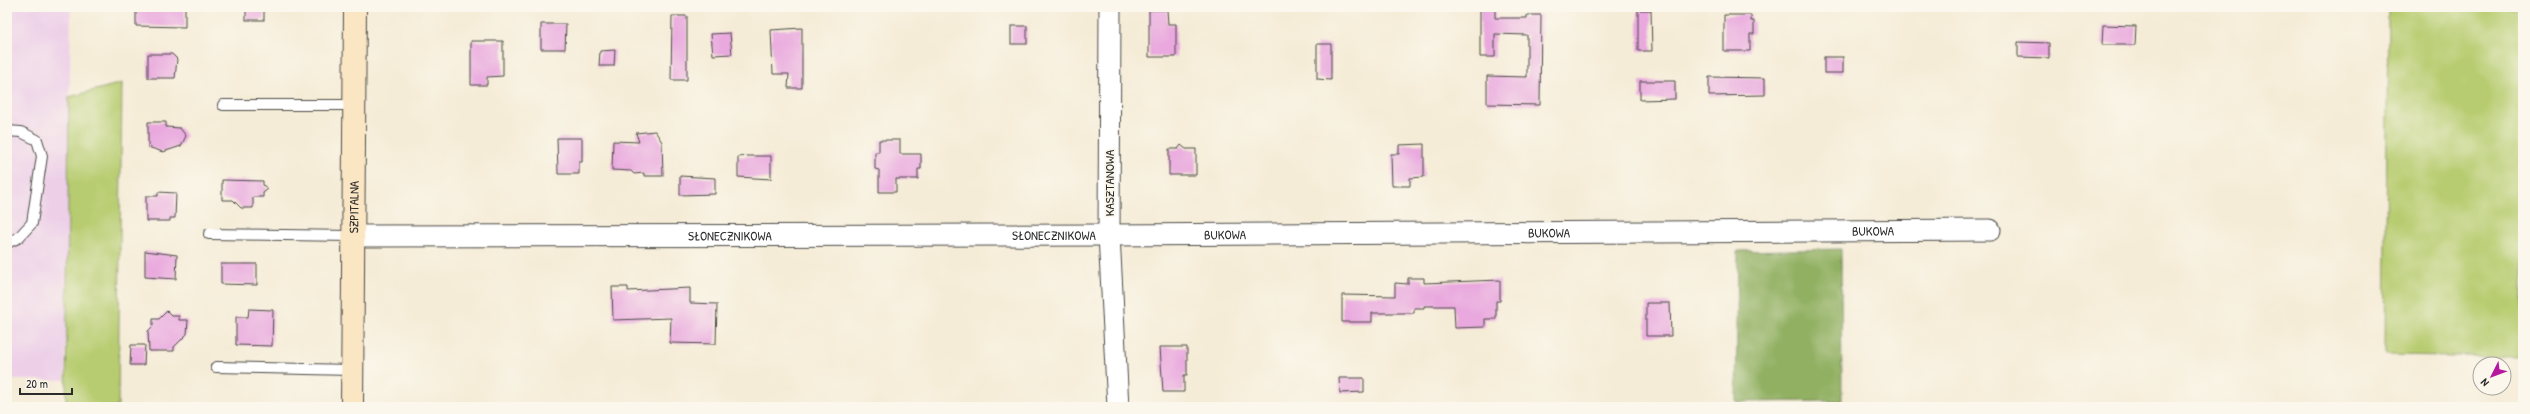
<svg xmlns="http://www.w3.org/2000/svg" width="2530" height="414" font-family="'Patrick Hand',sans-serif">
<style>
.built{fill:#edd0e8}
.green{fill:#b7cc70;stroke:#717c4e}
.forest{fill:#91b062;stroke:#5e6e46}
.building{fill:#e9a8de}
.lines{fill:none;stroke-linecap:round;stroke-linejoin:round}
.lane-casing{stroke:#494845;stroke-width:12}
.street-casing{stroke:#494845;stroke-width:23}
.secondary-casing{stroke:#494845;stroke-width:24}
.lane{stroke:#fff;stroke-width:10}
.street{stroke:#fff;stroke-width:21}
.secondary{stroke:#fbe6c4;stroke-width:22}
.labels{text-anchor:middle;stroke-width:4;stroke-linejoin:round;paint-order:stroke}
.street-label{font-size:13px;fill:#2b2b2b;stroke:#fbf7ec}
</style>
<rect width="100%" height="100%" fill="#fbf7ec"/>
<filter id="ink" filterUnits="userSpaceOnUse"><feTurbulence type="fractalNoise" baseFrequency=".025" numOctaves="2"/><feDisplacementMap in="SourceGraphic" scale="8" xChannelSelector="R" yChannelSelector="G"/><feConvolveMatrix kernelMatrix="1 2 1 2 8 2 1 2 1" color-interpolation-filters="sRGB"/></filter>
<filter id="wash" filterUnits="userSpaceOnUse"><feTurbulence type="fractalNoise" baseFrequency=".012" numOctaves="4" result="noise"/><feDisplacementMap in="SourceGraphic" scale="16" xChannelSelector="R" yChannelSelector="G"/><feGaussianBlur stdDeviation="0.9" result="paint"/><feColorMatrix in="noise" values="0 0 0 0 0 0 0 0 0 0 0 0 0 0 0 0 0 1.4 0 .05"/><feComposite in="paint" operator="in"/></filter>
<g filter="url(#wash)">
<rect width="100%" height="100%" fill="#f5ecd7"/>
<polygon class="built" points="7,7 71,7 65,380 7,380"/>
<g class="green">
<polygon points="2388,7 2523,7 2523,357 2385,355"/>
<polygon points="122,83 118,407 66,407 69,97"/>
</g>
<polygon class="forest" points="1841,249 1842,401 1736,402 1738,251"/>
<g id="blocks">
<g class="building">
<polygon points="148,7 185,7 185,27 136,26 136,9 148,9"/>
<rect x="246" y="7" width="18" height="13"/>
<polygon points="1480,7 1495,7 1495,18 1527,18 1527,15 1541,15 1540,105 1487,104 1487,76 1527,77 1527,35 1495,34 1495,57 1480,57"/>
<polygon points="1149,10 1167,10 1168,24 1176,24 1176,57 1149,57"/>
<polygon points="1638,10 1651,10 1652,51 1638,51"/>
<polygon points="1724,15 1751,15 1751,21 1754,21 1754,34 1750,34 1750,51 1724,51"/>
<polygon points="672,16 687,16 687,80 671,80"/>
<polygon points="541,24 566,24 565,49 541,49"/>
<polygon points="2103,25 2136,26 2135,45 2102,45"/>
<rect x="1011" y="26" width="16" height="18"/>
<polygon points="802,28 802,88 788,88 789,74 773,74 771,30"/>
<polygon points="730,33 732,54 713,55 711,34"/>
<polygon points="471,41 503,41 503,76 487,77 487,85 471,85"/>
<polygon points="2018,42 2049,43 2049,58 2018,57"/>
<polygon points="1317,44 1331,44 1331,80 1317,79"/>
<polygon points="615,50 614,66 599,66 600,51"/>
<polygon points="148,54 172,54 177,59 175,78 148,78"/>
<rect x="1824" y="57" width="19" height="16"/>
<polygon points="1709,77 1765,78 1765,95 1709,96"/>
<polygon points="1640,81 1675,81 1675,99 1640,100"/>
<polygon points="148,122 166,122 166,127 180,128 186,136 181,146 163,152 148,147"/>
<polygon points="655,131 662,142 663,176 644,176 644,173 634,174 631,171 612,170 613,141 639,142 636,133"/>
<polygon points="557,138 582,138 582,162 579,162 579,174 558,174"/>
<polygon points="879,140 900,140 900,154 921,154 921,169 918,169 918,179 896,179 896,192 879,192 879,170 875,169 875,152 879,152"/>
<polygon points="1424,144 1424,177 1410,178 1410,186 1392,186 1391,154 1399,154 1399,145"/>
<polygon points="1181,145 1186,149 1196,149 1196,175 1169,175 1169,149 1178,149"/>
<polygon points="748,156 771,156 771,179 738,177 738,157"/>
<polygon points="680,176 715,178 715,194 680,195"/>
<polygon points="222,180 263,181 263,185 268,189 263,193 263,197 253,197 253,208 241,208 233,200 222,200"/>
<polygon points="158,192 176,193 175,218 170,218 170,221 146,221 146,196 158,196"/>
<polygon points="145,251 177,255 176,279 145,277"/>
<polygon points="221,264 257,264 257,285 221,284"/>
<polygon points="1408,278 1424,278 1424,283 1500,280 1500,301 1496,301 1496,319 1485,319 1485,327 1455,328 1454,306 1424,306 1424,308 1414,308 1414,313 1372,313 1372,322 1342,322 1342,295 1395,296 1395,283 1408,284"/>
<polygon points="612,287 628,287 628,291 690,288 690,303 717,304 716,344 670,343 671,318 613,320"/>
<polygon points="1646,303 1670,303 1671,336 1646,336"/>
<polygon points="249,309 273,310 272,346 236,345 236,317 248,317"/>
<polygon points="167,311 172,316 179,316 179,320 188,320 187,334 174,347 174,351 149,351 148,331 153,326 153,319 159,319"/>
<polygon points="131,345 145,345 144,365 130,365"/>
<polygon points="1160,347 1187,347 1187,375 1184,375 1184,392 1163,392"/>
<polygon points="1339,378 1364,378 1364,392 1340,393"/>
</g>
</g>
</g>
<g filter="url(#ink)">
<use href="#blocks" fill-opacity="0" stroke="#494845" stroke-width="1"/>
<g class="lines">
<g class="lane-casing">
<g id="lane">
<polyline points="223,105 353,105"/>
<polyline points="7,131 21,132 37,140 42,156 32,223 18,238 7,243"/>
<polyline points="209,234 352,236"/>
<polyline points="216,367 352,370"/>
</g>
</g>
<g class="street-casing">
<g id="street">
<polyline points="1110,7 1109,235 1118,407"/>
<path id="s1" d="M352 236 1109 235 1990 230"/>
</g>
</g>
<g class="secondary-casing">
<g id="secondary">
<path id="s2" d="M352 407 355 7"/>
</g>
</g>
<use href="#lane" class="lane"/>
<use href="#street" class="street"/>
<use href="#secondary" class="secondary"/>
</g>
</g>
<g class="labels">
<g class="street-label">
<text transform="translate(1109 183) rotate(-90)" y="5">KASZTANOWA</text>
<text dy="5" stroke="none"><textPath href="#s2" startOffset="200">SZPITALNA</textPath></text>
<text dy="5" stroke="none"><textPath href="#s1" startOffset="1521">BUKOWA</textPath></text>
<text dy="5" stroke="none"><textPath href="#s1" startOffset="1197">BUKOWA</textPath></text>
<text dy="5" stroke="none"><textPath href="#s1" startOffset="702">SŁONECZNIKOWA</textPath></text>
<text dy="5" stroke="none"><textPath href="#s1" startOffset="873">BUKOWA</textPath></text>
<text dy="5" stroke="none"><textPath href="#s1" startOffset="378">SŁONECZNIKOWA</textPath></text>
</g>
</g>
<rect width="2530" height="414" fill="none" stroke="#fbf7ec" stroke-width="24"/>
<g transform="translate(2492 376) rotate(228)"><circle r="19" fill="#fbf7ec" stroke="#a8a59f"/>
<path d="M0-3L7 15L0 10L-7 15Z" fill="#b5179e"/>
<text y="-6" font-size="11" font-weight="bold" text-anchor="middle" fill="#2b2b2b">N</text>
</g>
<path d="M20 388v6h52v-6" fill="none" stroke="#2b2b2b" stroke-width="2"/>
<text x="26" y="388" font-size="12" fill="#2b2b2b" stroke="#fbf7ec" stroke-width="3" paint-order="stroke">20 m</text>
</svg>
